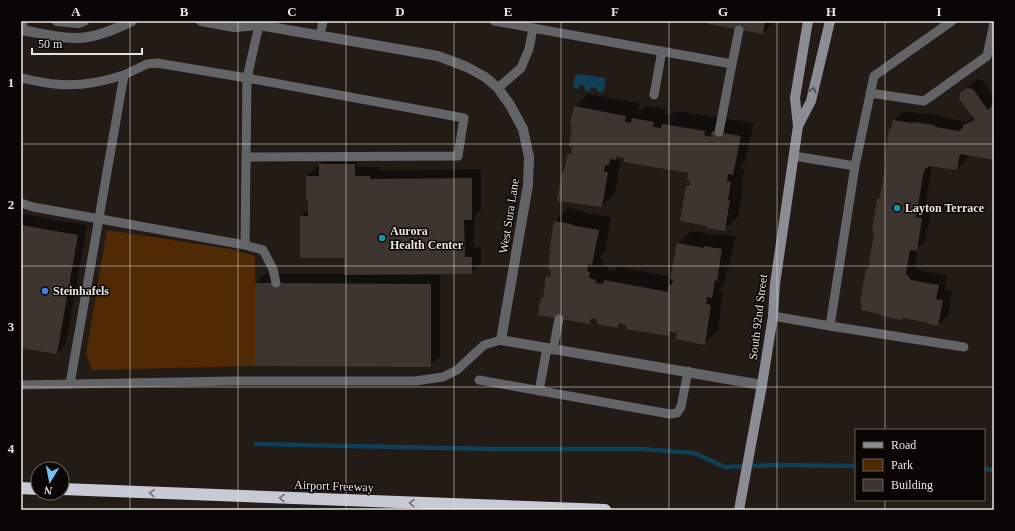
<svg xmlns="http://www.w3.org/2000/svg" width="1015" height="531" font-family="'Times New Roman',serif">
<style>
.green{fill:#502905}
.water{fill:#104058}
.shadow{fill:#0007}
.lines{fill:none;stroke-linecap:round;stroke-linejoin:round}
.stream{stroke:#104058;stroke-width:4.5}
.building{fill:#3f3530}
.service{stroke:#636468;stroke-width:9}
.minor{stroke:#636468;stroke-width:10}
.secondary{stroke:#8b8c94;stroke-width:10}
.motorway{stroke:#c7c9d5;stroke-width:12}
.oneway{stroke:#4a494c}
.oneway2{stroke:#727177}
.grid{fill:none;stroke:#eae4e0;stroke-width:1;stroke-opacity:0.55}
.culture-dot{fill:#0f9aa8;stroke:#0a0605;stroke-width:1.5}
.shop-dot{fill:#3f7fe0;stroke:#0a0605;stroke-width:1.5}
.labels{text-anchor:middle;stroke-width:3;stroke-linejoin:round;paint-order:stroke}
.poi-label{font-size:12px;font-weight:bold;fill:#eae4e0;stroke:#0a0605;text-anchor:start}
.street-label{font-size:12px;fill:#eae4e0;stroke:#0a0605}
.neatline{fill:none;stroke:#eae4e0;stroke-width:1.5}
.grid-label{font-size:13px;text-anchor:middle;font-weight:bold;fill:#eae4e0}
</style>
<rect width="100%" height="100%" fill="#231b15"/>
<polygon class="green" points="107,230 231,249 255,256 255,366 92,370 86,354"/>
<polygon class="water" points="578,74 606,78 603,93 598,92 598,89 591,87 590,91 584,90 585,86 579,85 578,89 573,88 575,76"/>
<g class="shadow">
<polygon points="709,21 775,21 763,33"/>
<polygon points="977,79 982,80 994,96 994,159 967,155 966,160 957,169 932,165 925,208 931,209 926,240 918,248 915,264 920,271 947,275 945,290 952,291 948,316 938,325 930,322 880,313 861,303 887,162 890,129 893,126 894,121 903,111 922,114 925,113 944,116 945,118 968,122 973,116 961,93"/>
<polygon points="588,94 639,103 638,109 642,110 646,106 666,109 665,114 672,115 676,111 754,123 745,161 740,168 744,169 741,187 743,187 738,217 724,230 687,186 691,182 689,172 619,156 616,159 621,159 615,193 602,206 563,172 566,169 568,154 573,149 575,107"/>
<polygon points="322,162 357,162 357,167 379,167 379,170 481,169 481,209 474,217 474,247 481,247 481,264 471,273 440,273 440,356 430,366 256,283 265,274 345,274 345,257 301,217 309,209 307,176 317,167 320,167 320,164"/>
<polygon points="568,208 584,211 584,213 611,217 605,251 600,256 600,259 603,259 602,266 608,267 608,270 614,271 618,267 672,277 678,244 691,231 716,235 718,234 735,236 729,266 727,269 724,284 719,289 719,291 723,292 718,330 705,343 678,333 673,332 669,335 622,323 618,327 599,318 595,318 590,323 542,298 544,295 547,277 552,272 552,250 550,250 555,221"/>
<polygon points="21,214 87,225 66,344 57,353 21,347"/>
</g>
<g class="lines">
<g class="stream">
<polyline points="256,444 493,449 642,449 694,453 725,467 776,465 856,466"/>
<polyline points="984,469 994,470"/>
</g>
</g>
<g class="building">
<polygon points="708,21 765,21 763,34 708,24"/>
<polygon points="967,88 973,89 988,110 991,107 992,104 994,103 994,160 960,154 957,170 930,166 924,170 916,217 922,218 917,251 910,250 906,274 911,280 939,285 936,299 943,300 938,326 929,324 929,323 903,318 901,320 881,316 880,314 861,310 862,305 860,303 866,269 868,268 874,233 872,231 877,200 880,197 886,162 884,160 889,129 892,127 893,120 912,123 914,122 934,125 936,127 958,131 963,128 963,125 975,120 959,99 960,93"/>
<polygon points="574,106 626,116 625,122 631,123 632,118 654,122 653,127 661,128 662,124 705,131 704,135 711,137 712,131 741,136 733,175 728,174 727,181 731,182 728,200 730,200 725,231 706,228 707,226 680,221 686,186 689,186 690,180 687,180 688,173 624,162 624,158 617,156 616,160 610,159 609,165 605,165 604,172 608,172 602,207 557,201 562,171 564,171 568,153 571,154 572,147 569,146 572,125 570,124"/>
<polygon points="319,164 355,164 355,176 370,176 370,179 472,178 472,220 464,220 465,257 472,257 472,274 344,275 344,258 300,258 300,216 308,216 308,200 306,200 306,176 319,176"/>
<polygon points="554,221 571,224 571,225 599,230 592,265 588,264 587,271 590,272 589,278 596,280 595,283 603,284 604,280 668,292 669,285 672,285 673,280 670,279 677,243 704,248 704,246 722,249 717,281 715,280 712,298 707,297 706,304 711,305 705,345 676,339 677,333 670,332 669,336 626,329 627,325 619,323 618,328 597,324 597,319 591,319 590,324 538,315 541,297 543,298 546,276 550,277 551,270 548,269 551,251 549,251"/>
<polygon points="21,225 78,235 57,354 21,348"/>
<polygon points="255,283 431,284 431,367 255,366"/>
</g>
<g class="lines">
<g class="service">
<polyline points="494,21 533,28"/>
<polyline points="22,30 23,21"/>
<polyline points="320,35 323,21"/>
<polyline points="732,64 739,30"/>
<path d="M21 78C32 80 44 83 55 84 78 87 102 82 124 75"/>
<polyline points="498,88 521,68 529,49 533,28 732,64 719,132"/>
<polyline points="870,93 924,101 987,56 994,23"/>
<polyline points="654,95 662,51"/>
<polyline points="794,156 855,166"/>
<polyline points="21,203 33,207 245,245 247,78 464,118 458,156 246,157"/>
<polyline points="245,245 263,250 273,269 276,283"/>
<polyline points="773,316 830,326 964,347"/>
<polyline points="830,326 855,166 874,76 952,21"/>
<polyline points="553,350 559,319"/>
<polyline points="479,380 670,414 677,413 681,407 688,371"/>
<polyline points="70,384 124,75 147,64 157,63 247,78 259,25"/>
<polyline points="21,385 232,381 415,381 443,377 457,370 484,345 501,340"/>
<polyline points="539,391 547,348"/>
</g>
<g class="minor">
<polyline points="57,21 78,23 84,21"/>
<polyline points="201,21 234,27 259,25 438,56 467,67 485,77 498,88 510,105 523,129 529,157 528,185 501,340 762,385"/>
<path d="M21 30C40 33 60 39 79 38 97 37 116 29 132 21"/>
</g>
<g class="secondary">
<polyline points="798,126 811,101 830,21"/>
<polyline points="739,510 762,385 773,316 775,284 798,126 795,98 808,21"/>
</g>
<g class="motorway">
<polyline points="21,488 38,489"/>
<polyline points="62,489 605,510"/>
</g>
</g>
<defs><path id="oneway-chevron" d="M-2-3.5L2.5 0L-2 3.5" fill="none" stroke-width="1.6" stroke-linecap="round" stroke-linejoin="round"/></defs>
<use class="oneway" href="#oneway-chevron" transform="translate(813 90) rotate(-76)"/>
<g class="oneway2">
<use href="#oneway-chevron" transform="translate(152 493) rotate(-178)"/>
<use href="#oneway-chevron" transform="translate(282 498) rotate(-178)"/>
<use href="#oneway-chevron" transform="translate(412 503) rotate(-178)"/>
</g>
<path class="grid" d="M130 21V510M238 21V510M346 21V510M454 21V510M561 21V510M669 21V510M777 21V510M885 21V430M21 144H994M21 266H994M21 387H994M885 500V510"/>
<g class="culture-dot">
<circle cx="897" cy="208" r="4"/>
<circle cx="382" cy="238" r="4"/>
</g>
<circle class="shop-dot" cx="45" cy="291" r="4"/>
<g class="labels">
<g class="poi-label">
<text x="905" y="212">Layton Terrace</text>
<text x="390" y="235">Aurora<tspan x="390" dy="14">Health Center</tspan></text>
<text x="53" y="295">Steinhafels</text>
</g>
<g class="street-label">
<text transform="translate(509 216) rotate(-81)" y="4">West Sura Lane</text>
<text transform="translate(758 317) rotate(-83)" y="4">South 92nd Street</text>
<text transform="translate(334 486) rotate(2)" y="4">Airport Freeway</text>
</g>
</g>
<rect width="1015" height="531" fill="none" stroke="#0a0605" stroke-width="44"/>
<rect x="855" y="429" width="130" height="72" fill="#0a0605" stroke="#645f5d"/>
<rect x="863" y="442" width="20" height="6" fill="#8b8c94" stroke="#645f5d"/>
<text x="891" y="449" font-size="12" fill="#eae4e0">Road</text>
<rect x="863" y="459" width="20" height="12" fill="#502905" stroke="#645f5d"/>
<text x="891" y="469" font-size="12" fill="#eae4e0">Park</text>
<rect x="863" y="479" width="20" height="12" fill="#3f3530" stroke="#645f5d"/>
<text x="891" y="489" font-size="12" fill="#eae4e0">Building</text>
<g transform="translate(50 481) rotate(190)"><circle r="19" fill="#0a0605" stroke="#645f5d"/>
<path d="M0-3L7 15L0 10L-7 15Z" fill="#71c1f4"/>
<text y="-6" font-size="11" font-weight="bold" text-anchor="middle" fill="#eae4e0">N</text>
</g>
<path d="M32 48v6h110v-6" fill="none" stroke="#eae4e0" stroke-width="2"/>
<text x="38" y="48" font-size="12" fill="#eae4e0" stroke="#0a0605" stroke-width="3" paint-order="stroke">50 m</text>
<rect x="22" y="22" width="971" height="487" class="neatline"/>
<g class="grid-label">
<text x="76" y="16">A</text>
<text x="184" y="16">B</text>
<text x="292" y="16">C</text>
<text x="400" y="16">D</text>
<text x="508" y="16">E</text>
<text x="615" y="16">F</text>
<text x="723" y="16">G</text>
<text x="831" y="16">H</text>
<text x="939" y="16">I</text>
<text x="11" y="87">1</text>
<text x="11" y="209">2</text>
<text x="11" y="331">3</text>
<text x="11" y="453">4</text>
</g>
</svg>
